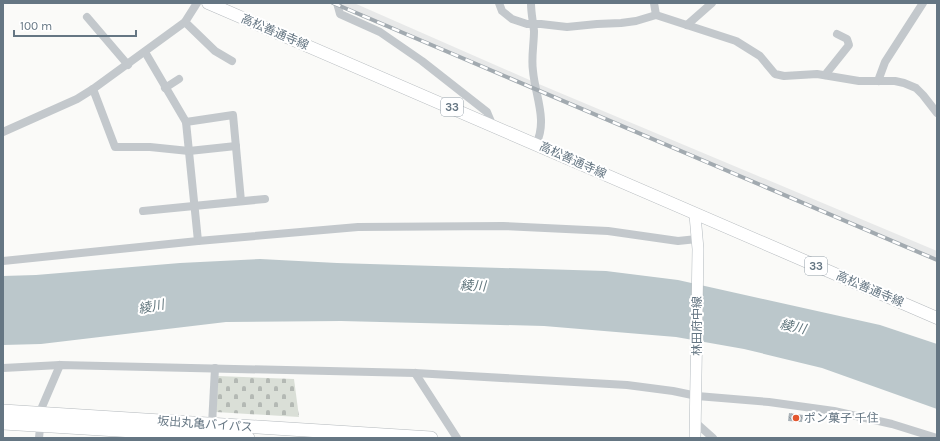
<svg xmlns="http://www.w3.org/2000/svg" width="940" height="441" font-family="Karla,'Noto Sans JP',sans-serif">
<style>
.built{fill:#e8e9e9}
.cemetery{fill:url(#cemetery-stones)}
.water{fill:#bbc7cb}
.building{fill:url(#building-back-hatch)}
.lines{fill:none;stroke-linecap:round;stroke-linejoin:round}
.secondary-casing{stroke:#b3babf;stroke-width:12}
.primary-casing{stroke:#b5babe;stroke-width:13}
.trunk-casing{stroke:#b4b9bd;stroke-width:14}
.minor{stroke:#c3c8cc;stroke-width:8}
.secondary{stroke:#fff;stroke-width:11}
.primary{stroke:#fff;stroke-width:12}
.trunk{stroke:#fff;stroke-width:13}
.rail-casing{stroke:#a2aab0;stroke-width:4}
.rail{stroke:#fff;stroke-width:2.5;stroke-dasharray:8;stroke-linecap:butt}
.poi-dot{fill:#e4572e;stroke:#fff;stroke-width:1.5}
.labels{text-anchor:middle;stroke-width:4;stroke-linejoin:round;paint-order:stroke}
.shield{fill:#fff;stroke:#939fa8;stroke-width:1}
.shield-label{font-size:11px;font-weight:bold;fill:#657683}
.street-label{font-size:12px;fill:#657683;stroke:#fff}
.poi-label{font-size:12px;fill:#657683;stroke:#fff;text-anchor:start}
.water-label{font-size:13px;font-style:italic;fill:#60757c;stroke:#fff}
</style>
<defs>
<pattern id="cemetery-stones" width="16" height="16" patternUnits="userSpaceOnUse"><rect width="16" height="16" fill="#dadfd7"/><path d="M2 7V4a2 2 0 0 1 4 0v3zM10 15v-3a2 2 0 0 1 4 0v3z" fill="#b4b9b4"/></pattern>
<pattern id="building-back-hatch" width="6" height="6" patternUnits="userSpaceOnUse"><rect width="6" height="6" fill="#aab3b9"/><path d="M-1 5l2 2M0 0l6 6M5-1l2 2" fill="none" stroke="#8e969c"/></pattern>
</defs>
<rect width="100%" height="100%" fill="#fafaf8"/>
<polygon class="built" points="328,3 354,3 534,82 937,251 937,262"/>
<polygon class="cemetery" points="218,376 294,379 299,417 216,412"/>
<polygon class="water" points="260,259 337,263 606,271 678,280 880,325 937,344 937,409 822,368 744,349 676,337 544,326 341,321 226,322 41,344 3,345 3,276 36,275 180,263"/>
<polygon class="building" points="789,413 803,415 802,422 788,421"/>
<g class="lines">
<g class="secondary-casing">
<polyline id="secondary" points="695,438 698,249 695,215"/>
</g>
<g class="primary-casing">
<polyline id="primary" points="208,3 937,318"/>
</g>
<g class="trunk-casing">
<g id="trunk">
<polyline points="3,411 431,438"/>
<polyline points="3,423 248,438"/>
</g>
</g>
<g class="minor">
<polyline points="337,3 340,14 380,32 422,61 487,112 492,124"/>
<polyline points="499,3 502,11 512,19 527,24 541,24 567,27 597,24 621,23 636,21 656,15 736,41 760,56 775,74 784,76 817,74 859,81 895,81 904,83 916,88 923,95 937,113"/>
<path d="M531 3C531 13 533 21 534 31 534 44 531 58 533 71 535 95 548 121 536 144"/>
<polyline points="654,3 656,15"/>
<polyline points="87,17 128,65"/>
<polyline points="185,22 215,51 232,61"/>
<polyline points="687,25 712,3"/>
<polyline points="145,52 186,122 198,241"/>
<polyline points="825,75 849,45 847,39 837,34"/>
<polyline points="878,81 885,62 923,3"/>
<polyline points="165,88 179,79"/>
<polyline points="93,89 115,147 150,147 189,151 236,146"/>
<polyline points="186,122 233,115 241,201"/>
<polyline points="3,132 77,99 93,89 185,22 197,3"/>
<polyline points="143,211 265,199"/>
<polyline points="3,261 198,241 358,227 503,226 608,231 678,241 697,239"/>
<polyline points="3,368 60,365 415,373 627,385 673,391 697,396 769,402 834,411 892,424 937,438"/>
<polyline points="415,373 457,438"/>
<polyline points="695,422 713,438"/>
<polyline points="212,425 215,368"/>
<polyline points="39,438 42,407 60,365"/>
</g>
<use href="#secondary" class="secondary"/>
<use href="#primary" class="primary"/>
<use href="#trunk" class="trunk"/>
<g class="rail-casing">
<polyline id="rail" points="333,3 937,260"/>
</g>
<use href="#rail" class="rail"/>
</g>
<circle class="poi-dot" cx="796" cy="418" r="4"/>
<g class="labels">
<g class="shield">
<rect x="441" y="98" width="22" height="18" rx="3"/>
<rect x="805" y="257" width="22" height="18" rx="3"/>
</g>
<g class="shield-label">
<text x="452" y="111">33</text>
<text x="816" y="270">33</text>
</g>
<g class="street-label">
<text transform="translate(275 32) rotate(23)" y="4">高松善通寺線</text>
<text transform="translate(573 160) rotate(24)" y="4">高松善通寺線</text>
<text transform="translate(870 289) rotate(23)" y="4">高松善通寺線</text>
<text transform="translate(697 326) rotate(-90)" y="4">林田府中線</text>
<text transform="translate(205 424) rotate(4)" y="4">坂出丸亀バイパス</text>
</g>
<g class="poi-label">
<text x="804" y="422">ポン菓子 千住</text>
</g>
<g class="water-label">
<text transform="translate(473 285) rotate(2)" y="5">綾川</text>
<text transform="translate(151 306) rotate(-11)" y="5">綾川</text>
<text transform="translate(793 326) rotate(13)" y="5">綾川</text>
</g>
</g>
<rect width="940" height="441" fill="none" stroke="#657683" stroke-width="8"/>
<path d="M14 30v6h122v-6" fill="none" stroke="#657683" stroke-width="2"/>
<text x="20" y="30" font-size="12" fill="#657683" stroke="#ffffff" stroke-width="3" paint-order="stroke">100 m</text>
</svg>
